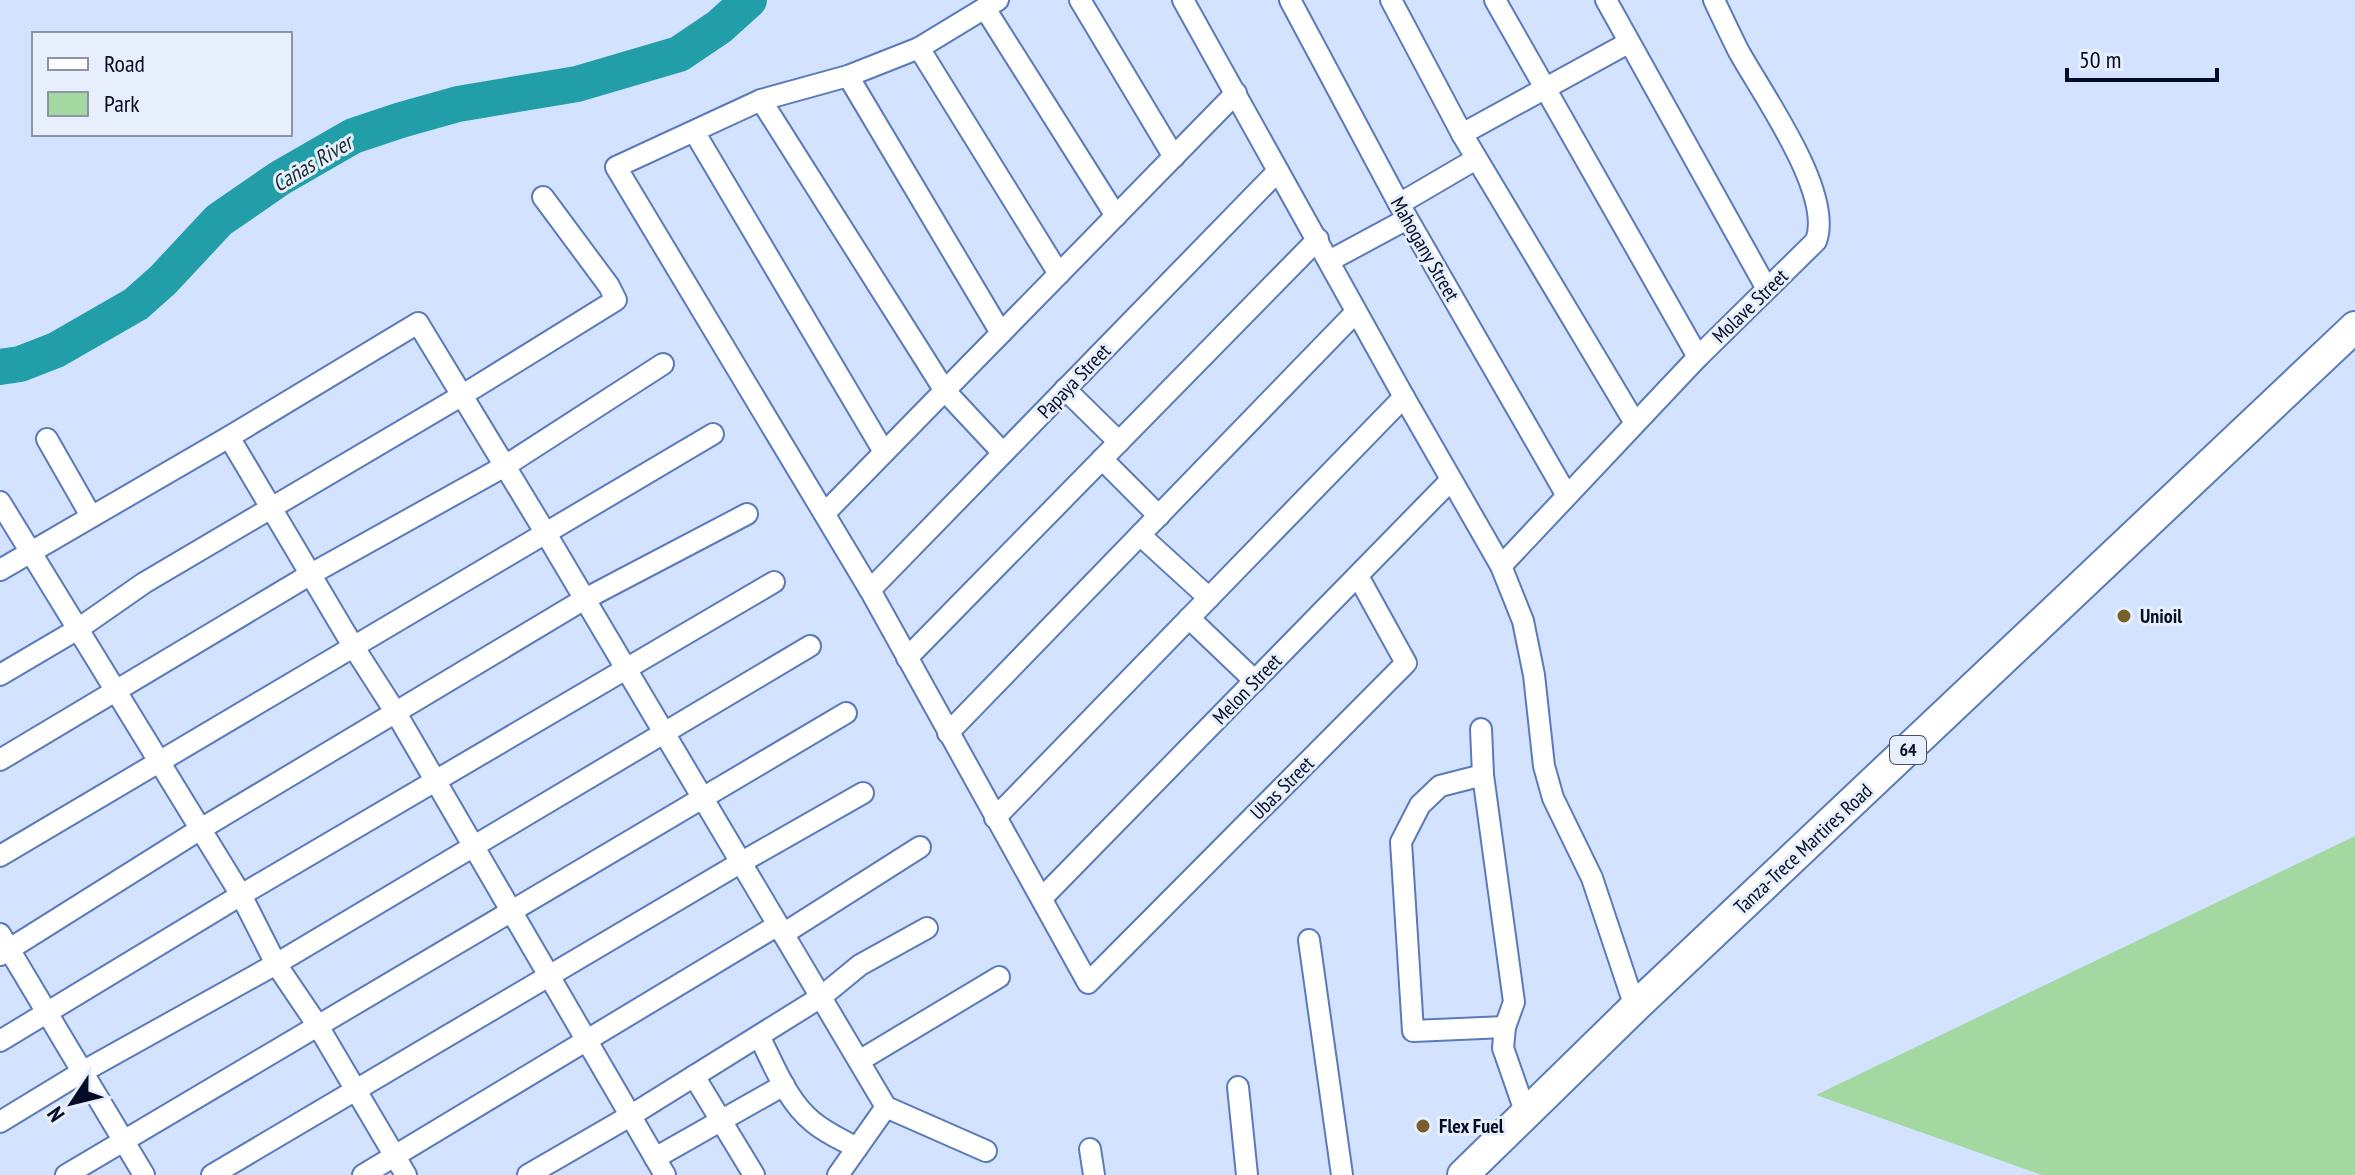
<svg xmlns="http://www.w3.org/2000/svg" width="2355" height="1175" font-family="'PT Sans Narrow',sans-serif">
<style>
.green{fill:#a4d8a1}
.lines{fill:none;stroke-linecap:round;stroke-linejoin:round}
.river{stroke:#219ea8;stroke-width:36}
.minor-casing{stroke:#5a7ab9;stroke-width:24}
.primary-casing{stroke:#5a7ab9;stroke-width:34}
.minor{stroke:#fff;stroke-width:20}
.primary{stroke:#fff;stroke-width:30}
.poi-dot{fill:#775f30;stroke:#e7effd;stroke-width:3}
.labels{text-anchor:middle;stroke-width:6;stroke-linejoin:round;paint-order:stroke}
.shield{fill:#e7effd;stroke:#475065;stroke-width:2}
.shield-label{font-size:18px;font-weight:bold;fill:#030c24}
.street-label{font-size:20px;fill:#030c24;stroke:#e7effd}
.poi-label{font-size:20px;font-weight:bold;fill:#030c24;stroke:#e7effd;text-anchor:start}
.water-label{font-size:22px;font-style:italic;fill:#1a2e30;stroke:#e7effd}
</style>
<rect width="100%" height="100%" fill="#d3e2fe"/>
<polygon class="green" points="2355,836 2355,1175 2042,1175 1816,1095"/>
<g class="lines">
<polyline class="river" points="0,367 20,364 56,350 136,304 163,280 219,220 280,178 353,136 401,120 458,104 577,84 679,54 719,27 749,0"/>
<g class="minor-casing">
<g id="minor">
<polyline points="998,0 919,48 848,76 761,100 616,167 870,590 1088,983 1406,663 1358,576"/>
<polyline points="1080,0 1174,157"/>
<polyline points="1183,0 1404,397 1501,566 1523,621 1534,675 1544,766 1553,798 1592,878 1635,1007"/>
<polyline points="1290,0 1399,204 1566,494"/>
<polyline points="1391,0 1462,134 1635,423"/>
<polyline points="1495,0 1698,357"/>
<polyline points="1606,0 1767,289"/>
<polyline points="986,10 1116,216"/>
<polyline points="919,48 1059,274"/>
<polyline points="848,76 1001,333"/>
<polyline points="761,100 945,391 1003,453"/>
<polyline points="695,133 884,452"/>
<polyline points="1462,134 1628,43"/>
<polyline points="1399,204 1476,159"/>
<polyline points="1329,261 1407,219"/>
<polyline points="1065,389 1119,442"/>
<polyline points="229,437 353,646 396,713 665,1175"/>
<polyline points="47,439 91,516"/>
<polyline points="1102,459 1159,516"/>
<polyline points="0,502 241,895 276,964 318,1026 406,1175"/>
<polyline points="825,513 1236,93"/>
<polyline points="1140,535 1209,598"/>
<path d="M1501 566 1698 357 1816 241C1834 193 1762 94 1738 50 1730 34 1722 17 1714 0"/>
<polyline points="0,570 229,437 418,323 545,532 886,1107 986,1151"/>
<polyline points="870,590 1278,171"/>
<polyline points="1189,618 1255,681"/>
<polyline points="907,658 1318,239"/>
<polyline points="0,675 78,629 144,583 461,396 616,300 609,286 543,197"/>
<polyline points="1481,729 1483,775 1514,1002 1505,1027 1503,1048 1526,1114"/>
<polyline points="948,733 1356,312"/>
<polyline points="0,760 311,574 505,466 663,364"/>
<polyline points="1483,775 1440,786 1420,805 1401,842 1413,1031 1505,1027"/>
<polyline points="995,818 1404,397"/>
<polyline points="0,856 713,434"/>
<polyline points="1042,898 1451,480"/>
<polyline points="0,934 144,1175"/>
<polyline points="783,934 920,847"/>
<polyline points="1309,940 1342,1175"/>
<polyline points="0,955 199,830 583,600 747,514"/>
<path d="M759 1036C774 1065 787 1101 813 1122 826 1133 842 1140 857 1148"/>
<polyline points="0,1041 241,895 774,582"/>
<polyline points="859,1061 999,977"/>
<polyline points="694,1076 754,1175"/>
<polyline points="1238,1087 1247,1175"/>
<polyline points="0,1122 82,1072 276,964 810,646"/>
<polyline points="1090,1149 1094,1175"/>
<polyline points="655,1158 784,1085"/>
<polyline points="66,1175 846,713"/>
<polyline points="212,1175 740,863 863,793"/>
<polyline points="363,1175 778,925"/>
<polyline points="528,1175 630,1116 821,997 860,965 927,928"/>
<polyline points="838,1175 886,1107"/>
</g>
</g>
<g class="primary-casing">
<polyline id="primary" points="1463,1175 1635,1007 2355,327"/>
</g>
<use href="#minor" class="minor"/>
<use href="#primary" class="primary"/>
</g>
<g class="poi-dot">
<circle cx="2124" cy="616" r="8"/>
<circle cx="1423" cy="1126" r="8"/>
</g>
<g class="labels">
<rect class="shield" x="1890" y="736" width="36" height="28" rx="6"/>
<g class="shield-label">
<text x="1908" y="756">64</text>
</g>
<g class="street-label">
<text transform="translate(1425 249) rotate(60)" y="7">Mahogany Street</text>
<text transform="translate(1750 306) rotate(-44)" y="7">Molave Street</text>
<text transform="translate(1074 381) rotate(-46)" y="7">Papaya Street</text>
<text transform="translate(1247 689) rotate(-46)" y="7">Melon Street</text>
<text transform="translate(1282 788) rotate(-45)" y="7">Ubas Street</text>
<text transform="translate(1803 849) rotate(-43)" y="7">Tanza-Trece Martires Road</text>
</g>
<g class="poi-label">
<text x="2140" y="623">Unioil</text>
<text x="1439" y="1133">Flex Fuel</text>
</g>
<g class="water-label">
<text transform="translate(312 163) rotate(-31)" y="8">Cañas River</text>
</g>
</g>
<rect x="32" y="32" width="260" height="104" fill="#e7effd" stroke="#8c94a6" stroke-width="2"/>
<rect x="48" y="58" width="40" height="12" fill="#ffffff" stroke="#8c94a6" stroke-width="2"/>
<text x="104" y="72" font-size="24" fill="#030c24">Road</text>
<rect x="48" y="92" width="40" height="24" fill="#a4d8a1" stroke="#8c94a6" stroke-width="2"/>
<text x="104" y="112" font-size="24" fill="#030c24">Park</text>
<g transform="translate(72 1103) rotate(235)" stroke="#e7effd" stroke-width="6" paint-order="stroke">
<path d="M0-6L14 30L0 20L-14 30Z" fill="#030c24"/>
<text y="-12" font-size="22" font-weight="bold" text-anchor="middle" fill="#030c24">N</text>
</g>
<path d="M2067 68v12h150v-12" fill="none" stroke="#030c24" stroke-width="4"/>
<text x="2079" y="68" font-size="24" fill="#030c24" stroke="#e7effd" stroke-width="6" paint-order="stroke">50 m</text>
</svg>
